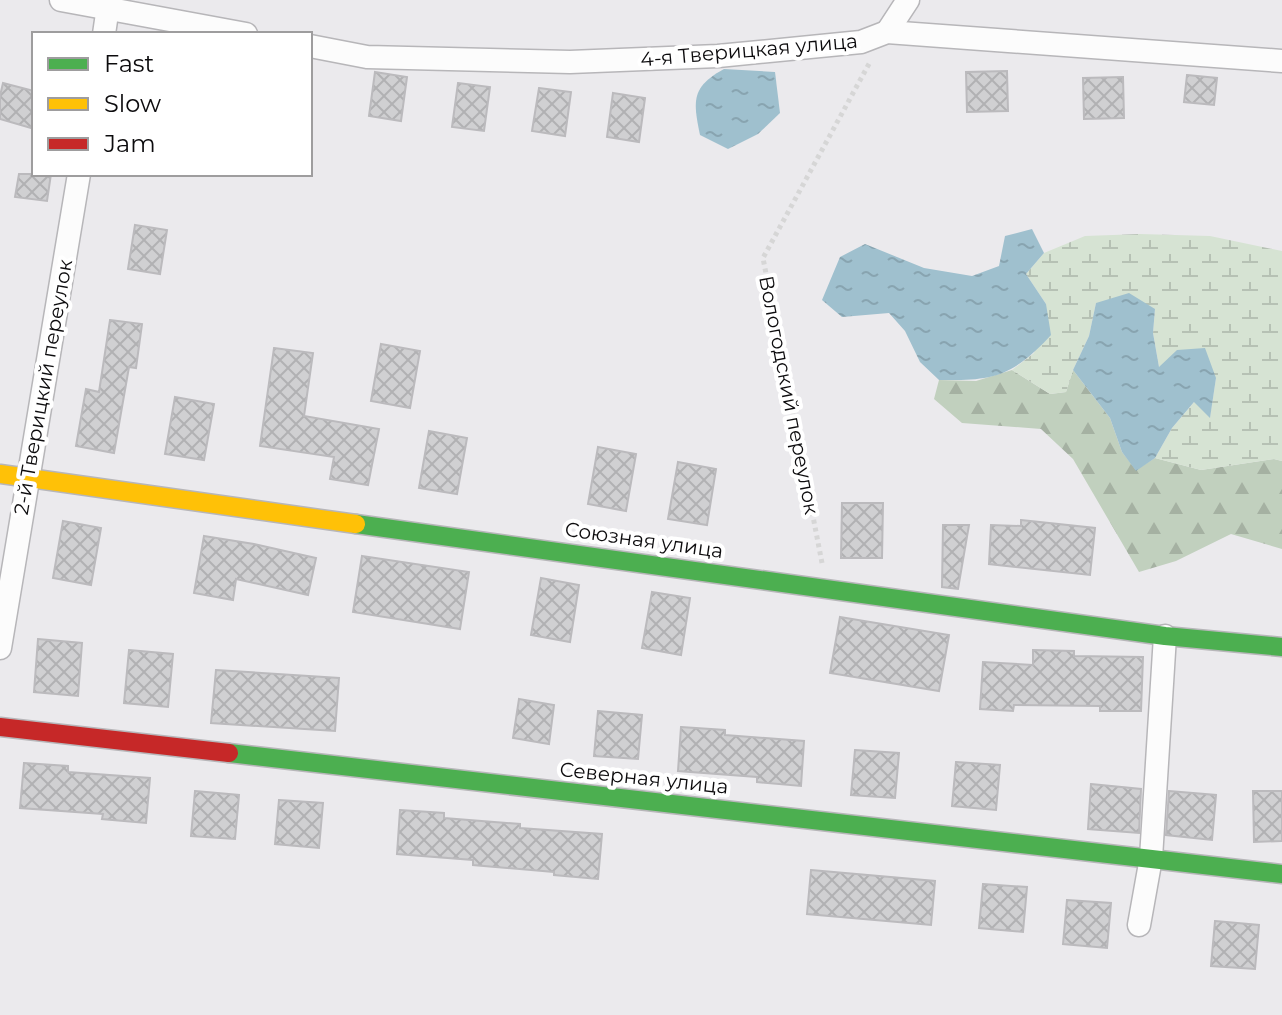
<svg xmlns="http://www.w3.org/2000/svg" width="1282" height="1015" font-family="Montserrat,sans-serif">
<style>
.forest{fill:url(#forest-firs)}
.wetland{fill:url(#wetland-marsh)}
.water{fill:url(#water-ripples)}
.building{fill:url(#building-cross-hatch);stroke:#bbbabd;stroke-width:2}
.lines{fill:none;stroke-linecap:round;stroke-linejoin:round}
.street-casing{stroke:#b7b6b9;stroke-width:25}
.fast-casing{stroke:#b7b6b9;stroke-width:21}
.slow-casing{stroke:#b7b6b9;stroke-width:21}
.jam-casing{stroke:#b7b6b9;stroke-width:21}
.path{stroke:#d6d6d6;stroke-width:5;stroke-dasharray:4 4;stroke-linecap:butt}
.street{stroke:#fcfcfc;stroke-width:22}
.fast{stroke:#4caf50;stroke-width:18}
.slow{stroke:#ffc107;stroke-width:18}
.jam{stroke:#c62828;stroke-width:18}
.labels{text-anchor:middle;stroke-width:8;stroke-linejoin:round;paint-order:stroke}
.street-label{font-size:20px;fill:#0c0b0d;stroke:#fff}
</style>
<defs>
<pattern id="forest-firs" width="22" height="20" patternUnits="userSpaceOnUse" patternTransform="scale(2)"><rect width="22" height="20" fill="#c1d0be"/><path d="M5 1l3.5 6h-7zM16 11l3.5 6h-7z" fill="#a5b1a2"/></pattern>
<pattern id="wetland-marsh" width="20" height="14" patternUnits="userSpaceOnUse" patternTransform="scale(2)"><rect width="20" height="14" fill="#d6e3d3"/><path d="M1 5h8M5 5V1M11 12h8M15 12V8" fill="none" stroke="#b6c1b4"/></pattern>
<pattern id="water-ripples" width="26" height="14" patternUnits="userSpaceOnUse" patternTransform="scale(2)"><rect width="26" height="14" fill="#9fc0ce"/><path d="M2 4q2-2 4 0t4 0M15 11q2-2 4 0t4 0" fill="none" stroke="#88a4b0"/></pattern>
<pattern id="building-cross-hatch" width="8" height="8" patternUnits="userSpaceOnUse" patternTransform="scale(2)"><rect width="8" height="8" fill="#d0d0d2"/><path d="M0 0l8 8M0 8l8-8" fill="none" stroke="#b1b1b3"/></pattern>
</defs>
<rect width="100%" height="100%" fill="#ebeaed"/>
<polygon class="forest" points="1012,370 1050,394 1066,392 1073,370 1110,418 1122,452 1136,470 1155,458 1201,470 1274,459 1282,461 1282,549 1231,534 1176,561 1139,572 1073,459 1041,429 962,423 934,399 939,380 976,381"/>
<polygon class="wetland" points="1140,234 1210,236 1282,251 1282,461 1274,459 1201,470 1155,458 1172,428 1195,401 1210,417 1216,378 1159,367 1153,333 1155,309 1096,303 1089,336 1073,370 1066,392 1050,394 1012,370 1034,353 1046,304 1026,274 1044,253 1085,236"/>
<g class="water">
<path d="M724 69 775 72 780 113 758 134 728 149 700 135C693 101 691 87 724 69Z"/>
<path d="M1032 229 1044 253 1026 274 1046 304 1051 335C1013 376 994 381 939 380L920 362 905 331 889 313 842 317 822 300 840 257 865 244 924 268 972 276 999 266 1005 236Z"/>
<polygon points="1129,293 1155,309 1153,333 1159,367 1177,350 1205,348 1216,378 1210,418 1194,402 1172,428 1155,458 1136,471 1122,452 1110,418 1073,370 1089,336 1096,303"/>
</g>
<g class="building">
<polygon points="1007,71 1008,111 967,112 966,72"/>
<polygon points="375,72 407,77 401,121 369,116"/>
<polygon points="1187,75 1217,78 1214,105 1184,102"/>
<polygon points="1123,77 1124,118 1084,119 1083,78"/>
<polygon points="3,83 34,91 34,116 31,128 0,119 0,96"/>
<polygon points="458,83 490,87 484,131 452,127"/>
<polygon points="539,88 571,92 565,136 532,131"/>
<polygon points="613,93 645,98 639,142 607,137"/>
<polygon points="19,174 51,174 47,201 15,197"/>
<polygon points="135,225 167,230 160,274 128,269"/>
<polygon points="110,320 142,324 136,368 129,367 114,453 76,446 86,389 99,392"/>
<polygon points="381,344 420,351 410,408 371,401"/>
<polygon points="274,348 313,353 304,416 379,429 368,485 330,479 334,457 260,446"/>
<polygon points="175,397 214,404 204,460 165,454"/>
<polygon points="429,431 467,438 457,494 419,488"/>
<polygon points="598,447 636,454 626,511 588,504"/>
<polygon points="678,462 716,469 707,525 668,519"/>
<polygon points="842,503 883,503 882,558 841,558"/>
<polygon points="1021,520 1095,528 1090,575 989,564 991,525 1021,526"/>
<polygon points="63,521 101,528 91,585 53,578"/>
<polygon points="943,525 969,525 958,589 942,587"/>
<polygon points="204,536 254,544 316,558 308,595 236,579 233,600 194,593"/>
<polygon points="362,556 469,572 460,629 353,612"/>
<polygon points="541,578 579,585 570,642 531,635"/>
<polygon points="652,592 690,598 681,655 642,648"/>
<polygon points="840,617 949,635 939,691 830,673"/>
<polygon points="38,639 82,643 78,696 34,692"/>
<polygon points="129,650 173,654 168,707 124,703"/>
<polygon points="1033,650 1074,651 1074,656 1143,657 1141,711 1100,711 1100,706 1014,705 1013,711 980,709 983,662 1033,665"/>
<polygon points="216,670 339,678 335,731 211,723"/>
<polygon points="519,699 554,705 549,744 513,738"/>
<polygon points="598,711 642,715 638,759 594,756"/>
<polygon points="681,727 725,730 725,735 804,741 801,786 757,782 757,777 678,771"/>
<polygon points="855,750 899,753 895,798 851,795"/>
<polygon points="956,762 1000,765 996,810 952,806"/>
<polygon points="24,763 68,766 68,772 150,778 146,823 102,819 103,814 20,808"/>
<polygon points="1091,784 1141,789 1139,833 1088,829"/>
<polygon points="195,791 239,795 235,839 191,836"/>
<polygon points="1169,791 1216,795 1212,840 1166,835"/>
<polygon points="1253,791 1282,791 1282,841 1254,842"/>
<polygon points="279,800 323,803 319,848 275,844"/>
<polygon points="400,810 444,813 444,818 520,824 520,828 602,834 598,879 554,875 554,872 473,865 473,860 397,854"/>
<polygon points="811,870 935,881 931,925 807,914"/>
<polygon points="983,884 1027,887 1023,932 979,928"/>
<polygon points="1067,900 1111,903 1107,948 1063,944"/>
<polygon points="1215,921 1259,925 1255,969 1211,966"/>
</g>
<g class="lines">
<g class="street-casing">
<g id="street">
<polyline points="61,0 246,34"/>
<polyline points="887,32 908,0"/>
<polyline points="104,34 109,0"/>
<polyline points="310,46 367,57 570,62 718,56 861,42 887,32 1282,61"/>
<polyline points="0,648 79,174"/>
<polyline points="1139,925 1151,858 1165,636"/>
</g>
</g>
<g class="fast-casing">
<g id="fast">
<polyline points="356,524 1165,636 1282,647"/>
<polyline points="229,753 1282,874"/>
</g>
</g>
<g class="slow-casing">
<polyline id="slow" points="0,474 356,524"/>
</g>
<g class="jam-casing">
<polyline id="jam" points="0,727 229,753"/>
</g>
<polyline class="path" points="822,563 763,258 870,62"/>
<use href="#street" class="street"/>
<use href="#fast" class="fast"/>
<use href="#slow" class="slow"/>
<use href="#jam" class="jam"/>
</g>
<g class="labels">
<g class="street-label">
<text transform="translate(749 50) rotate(-5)" y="7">4-я Тверицкая улица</text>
<text transform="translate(43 387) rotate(-80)" y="7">2-й Тверицкий переулок</text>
<text transform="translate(789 395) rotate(79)" y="7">Вологодский переулок</text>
<text transform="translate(644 540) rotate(8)" y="7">Союзная улица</text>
<text transform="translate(644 778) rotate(6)" y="7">Северная улица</text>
</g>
</g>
<rect x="32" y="32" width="280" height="144" fill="#ffffff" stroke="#9e9d9e" stroke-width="2"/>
<rect x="48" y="58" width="40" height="12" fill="#4caf50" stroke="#9e9d9e" stroke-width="2"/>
<text x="104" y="72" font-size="24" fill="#0c0b0d">Fast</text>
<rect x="48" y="98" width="40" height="12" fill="#ffc107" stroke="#9e9d9e" stroke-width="2"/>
<text x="104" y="112" font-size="24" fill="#0c0b0d">Slow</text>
<rect x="48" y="138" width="40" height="12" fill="#c62828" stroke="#9e9d9e" stroke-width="2"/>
<text x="104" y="152" font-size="24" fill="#0c0b0d">Jam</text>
</svg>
